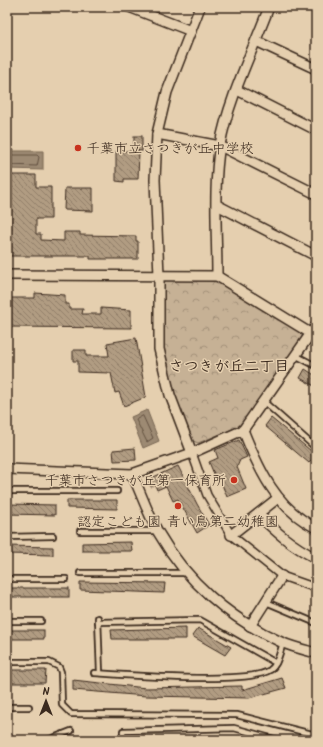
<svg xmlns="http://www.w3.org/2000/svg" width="323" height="747" font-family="Kalam,'Klee One',sans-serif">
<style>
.forest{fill:url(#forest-crowns);stroke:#806e5a}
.water{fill:#9d8a73;stroke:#766451}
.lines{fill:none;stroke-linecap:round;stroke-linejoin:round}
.shore{stroke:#625040;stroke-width:1}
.building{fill:url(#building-back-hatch);stroke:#3b2a1e}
.service-casing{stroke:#3b2a1e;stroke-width:8}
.pedestrian-casing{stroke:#3b2a1e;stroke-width:10}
.minor-casing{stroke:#3b2a1e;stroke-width:12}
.service{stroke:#e5cfaf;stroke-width:4.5}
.pedestrian{stroke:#e5cfaf;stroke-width:7}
.minor{stroke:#e5cfaf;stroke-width:9}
.poi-dot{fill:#c8321e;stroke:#e5cfaf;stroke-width:1.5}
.labels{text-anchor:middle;stroke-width:3;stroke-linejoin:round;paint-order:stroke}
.poi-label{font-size:14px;fill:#3b2a1e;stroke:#e5cfaf;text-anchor:start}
.neighbourhood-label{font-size:15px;font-weight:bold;fill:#3b2a1e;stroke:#e5cfaf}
</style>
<defs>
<pattern id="forest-crowns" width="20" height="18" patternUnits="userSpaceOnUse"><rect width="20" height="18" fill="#c6b195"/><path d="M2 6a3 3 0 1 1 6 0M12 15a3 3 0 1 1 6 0" fill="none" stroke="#a29079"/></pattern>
<pattern id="building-back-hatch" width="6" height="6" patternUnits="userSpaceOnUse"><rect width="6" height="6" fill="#b19c82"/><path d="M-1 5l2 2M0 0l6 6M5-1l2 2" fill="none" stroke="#917f6a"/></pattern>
</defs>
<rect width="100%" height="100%" fill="#e5cfaf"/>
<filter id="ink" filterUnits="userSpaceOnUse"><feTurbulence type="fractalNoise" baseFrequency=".025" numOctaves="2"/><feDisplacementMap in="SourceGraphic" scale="8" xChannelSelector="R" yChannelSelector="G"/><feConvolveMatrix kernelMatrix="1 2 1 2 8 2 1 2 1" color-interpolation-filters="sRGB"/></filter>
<g filter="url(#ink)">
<polygon class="forest" points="165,279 215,279 302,334 302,339 240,426 198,443 191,440 177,402 165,353 162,327 162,281"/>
<g class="water">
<polygon points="9,151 43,151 43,170 8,169"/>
<polygon points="147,410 159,441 143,448 131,417"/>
</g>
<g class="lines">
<g class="shore">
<polyline points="7,155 37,155 39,157 37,166 7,165"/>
<polygon points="143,416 153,438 147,442 136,420"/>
</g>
</g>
<g class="building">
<rect x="134" y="136" width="8" height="15"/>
<polygon points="116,151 139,151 138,179 124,179 124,182 116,181"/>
<polygon points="11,175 36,175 36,187 51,187 51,219 36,219 36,234 41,234 41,240 64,241 64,232 80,232 80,235 136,236 136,241 138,241 138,259 90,259 90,256 8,256 7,187 11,187"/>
<polygon points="65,188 93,188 93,211 64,210"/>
<polygon points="35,293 65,295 65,304 69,304 69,309 83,309 82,314 101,314 101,308 131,310 131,328 7,327 9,298 35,298"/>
<polygon points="136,338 146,397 124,406 119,392 115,393 111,373 78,372 78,361 73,361 73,350 86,350 86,356 109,356 107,343"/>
<polygon points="305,369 316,376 316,387 300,378"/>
<polygon points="271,418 316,455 309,463 265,426"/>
<polygon points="239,440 247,457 240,460 237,467 246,489 227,497 219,477 216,479 209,462 218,458 215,450"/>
<polygon points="135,448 136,460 114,461 113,450"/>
<polygon points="178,466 197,504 209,525 197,533 178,499 173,501 166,486 157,490 155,485 151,487 147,480"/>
<polygon points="67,500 117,500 117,509 67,508"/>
<polygon points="7,504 55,505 55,515 7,514"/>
<polygon points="131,542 132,551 82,551 82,543"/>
<polygon points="7,546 53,547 53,555 7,554"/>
<polygon points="80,582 165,583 164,593 80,590"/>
<rect x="7" y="588" width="62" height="9"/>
<polygon points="186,628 186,639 112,639 111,630"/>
<polygon points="198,628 231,647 225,655 192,636"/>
<rect x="7" y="630" width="37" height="9"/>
<polygon points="7,670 46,670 45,683 7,683"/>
<polygon points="282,678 286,688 249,698 146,696 73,690 73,680 146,688 242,686 242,690"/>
</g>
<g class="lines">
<g class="service-casing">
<g id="service">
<polyline points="295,355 316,366"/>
<polyline points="263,401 316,448"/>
<polyline points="7,491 117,491"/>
<polyline points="80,531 158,531"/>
<polyline points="7,537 53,536"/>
<polyline points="80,573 186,573"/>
<polyline points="7,579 66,579"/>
<polyline points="266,602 316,623"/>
<polyline points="98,618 100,673"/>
<polyline points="7,621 41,621"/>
<polyline points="98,622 200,620 276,663"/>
<polyline points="7,662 49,662 59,667 61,672 62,705 71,714 237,715 316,735"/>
<path d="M94 673C126 675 248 685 270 670 278 665 280 651 283 643"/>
<polyline points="7,707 29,707"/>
<polyline points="48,740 71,731"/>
<polyline points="123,740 123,731 234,728 278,740"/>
</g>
</g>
<g class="pedestrian-casing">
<polyline id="pedestrian" points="192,453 207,495 231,535 282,576 316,588"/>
</g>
<g class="minor-casing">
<g id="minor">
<polyline points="129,7 191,31"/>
<polyline points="314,7 316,8"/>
<polyline points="256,41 316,69"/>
<polyline points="237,90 316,130"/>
<polyline points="157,134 220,146 316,194"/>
<polyline points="217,205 316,256"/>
<polyline points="7,275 217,276 310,333"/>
<path d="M217 276C217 235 213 185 220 145 228 100 253 50 269 7"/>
<path d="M243 430C259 470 276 508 316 528"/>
<polyline points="192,453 170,395 159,349 159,276 155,180 157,134 167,92 200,7"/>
<polyline points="7,469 132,474 192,453 243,430 316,326"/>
<path d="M132 474C141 493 148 514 158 532 186 581 230 619 281 642 292 647 305 650 316 653"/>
<path d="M258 514C276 532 293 547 316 558"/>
<polyline points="231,535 278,498"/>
<polyline points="250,626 282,576"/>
</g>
</g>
<use href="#service" class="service"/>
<use href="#pedestrian" class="pedestrian"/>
<use href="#minor" class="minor"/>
</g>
</g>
<g class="poi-dot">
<circle cx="78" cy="148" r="4"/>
<circle cx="234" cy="480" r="4"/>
<circle cx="178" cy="506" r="4"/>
</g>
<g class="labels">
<g class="poi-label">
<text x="86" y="153">千葉市立さつきが丘中学校</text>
<text x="226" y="485" text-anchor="end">千葉市さつきが丘第一保育所</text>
<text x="178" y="526" text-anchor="middle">認定こども園 青い鳥第二幼稚園</text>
</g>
<g class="neighbourhood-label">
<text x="229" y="371">さつきが丘二丁目</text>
</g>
</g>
<rect width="323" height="747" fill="none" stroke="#e5cfaf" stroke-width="24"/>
<rect x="12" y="12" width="299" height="723" fill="none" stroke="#3b2a1e" stroke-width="1.5" filter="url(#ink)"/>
<g transform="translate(46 701)" stroke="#e5cfaf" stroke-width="3" paint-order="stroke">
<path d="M0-3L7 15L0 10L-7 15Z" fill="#3b2a1e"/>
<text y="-6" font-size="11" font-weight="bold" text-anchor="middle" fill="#3b2a1e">N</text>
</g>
</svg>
